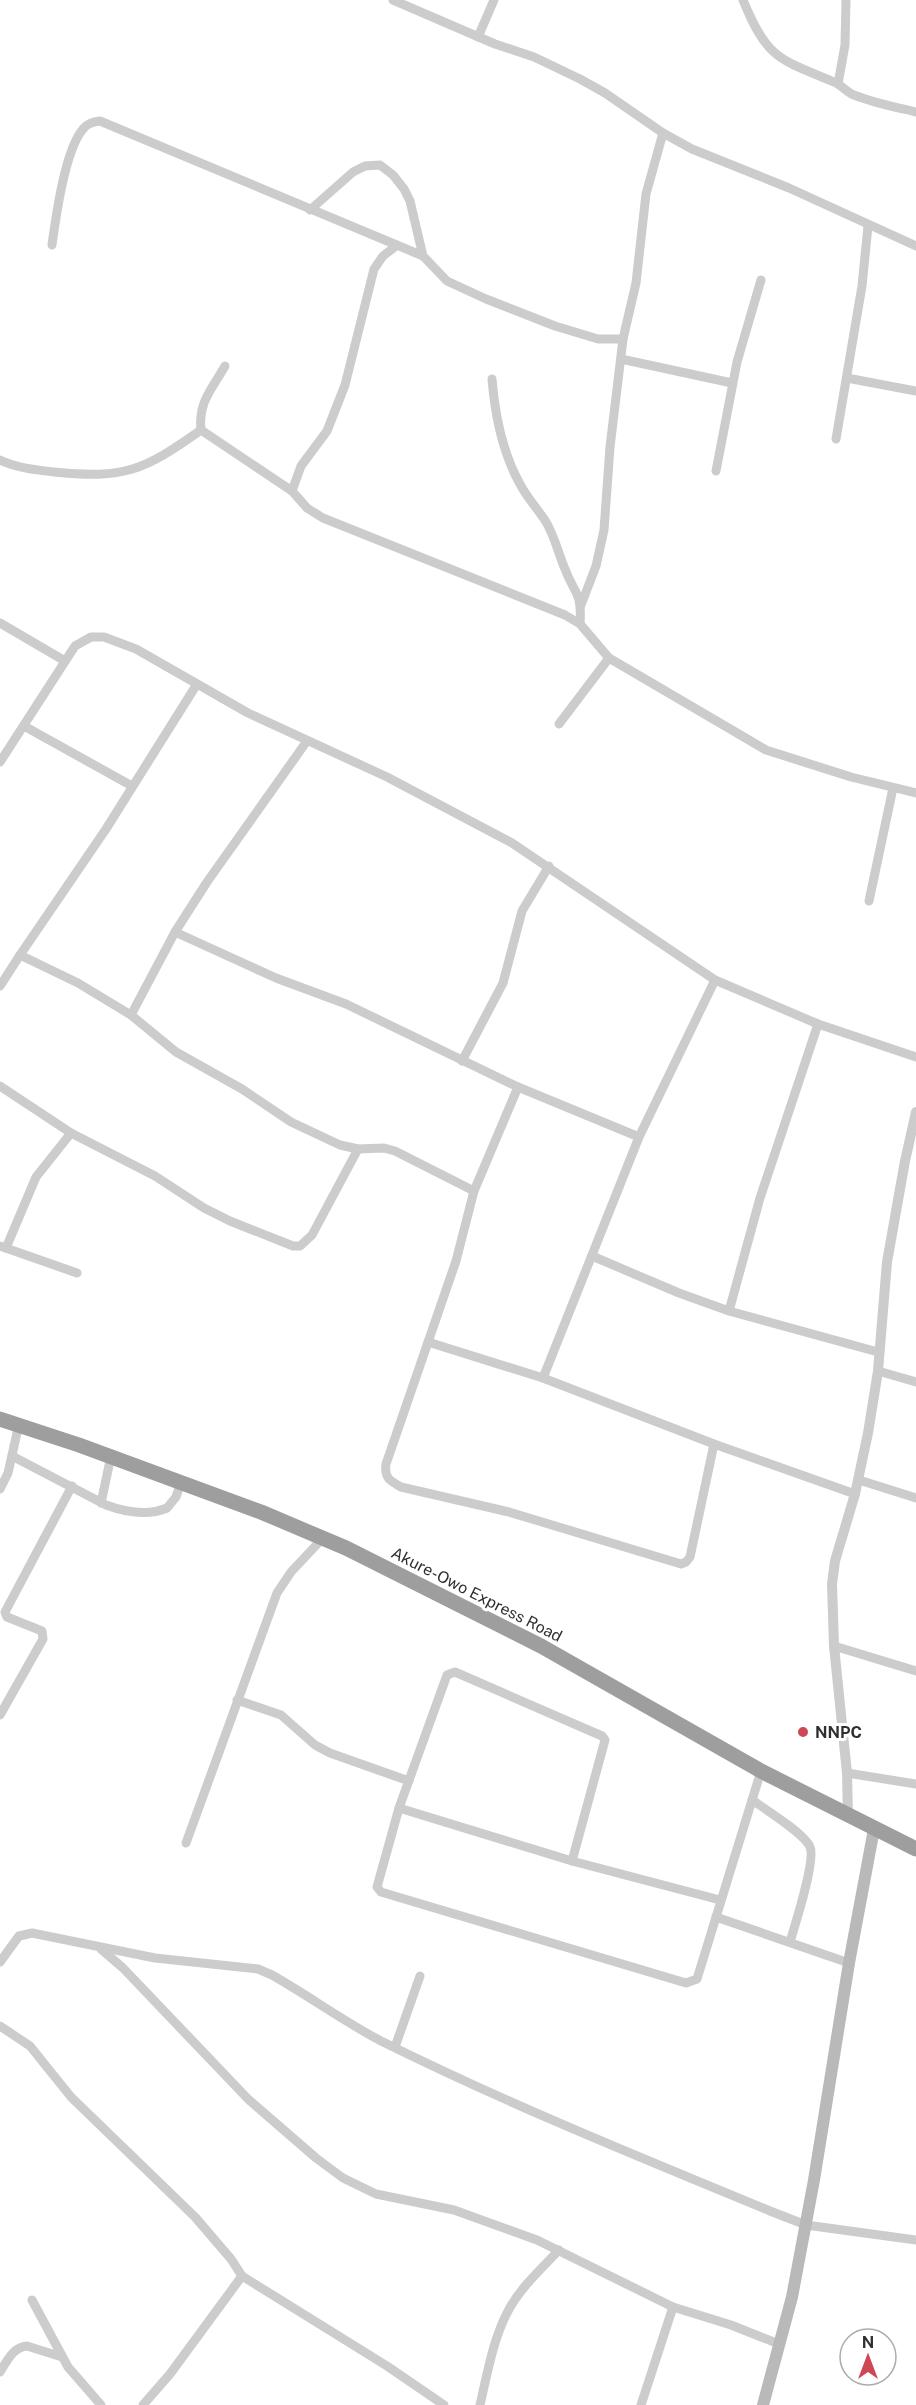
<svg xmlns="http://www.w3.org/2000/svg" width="916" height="2405" font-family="'Public Sans',sans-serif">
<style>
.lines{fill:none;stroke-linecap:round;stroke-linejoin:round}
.minor{stroke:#ccc;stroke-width:9}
.tertiary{stroke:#ccc;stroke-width:10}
.secondary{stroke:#b9b9b9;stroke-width:12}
.trunk{stroke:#9e9e9e;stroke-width:15}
.poi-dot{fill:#cf4755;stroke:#fff;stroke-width:2}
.labels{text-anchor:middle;stroke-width:6;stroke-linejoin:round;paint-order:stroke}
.street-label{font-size:16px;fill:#2f2f2f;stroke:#fff}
.poi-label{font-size:16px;font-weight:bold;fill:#2f2f2f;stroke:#fff;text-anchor:start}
</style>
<rect width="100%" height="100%" fill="#fff"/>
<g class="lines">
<g class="minor">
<polyline points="393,0 495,44 534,57 580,79 605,93 663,133 692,149 789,188 916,246"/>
<path d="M743 0C767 59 779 59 834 82 842 85 846 92 854 95 874 103 895 107 916 112"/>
<polyline points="478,37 494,0"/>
<polyline points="838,84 845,45 846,0"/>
<polyline points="310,210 353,172 365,166 380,165 393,175 404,189 410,201 423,256 447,281 486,299 555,326 598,339 623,339"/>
<path d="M52 245C56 216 65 150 83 129 88 123 93 122 100 121L423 256"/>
<polyline points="621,359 732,383"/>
<polyline points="847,378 916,391"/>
<path d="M492 379C495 416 502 452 520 484 527 498 538 509 546 522 555 537 558 553 565 569 575 596 582 591 580 624"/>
<path d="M201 430C198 402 212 389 225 366"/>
<polyline points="836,439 862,286 868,226"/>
<path d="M0 460C17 468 36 470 54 472 125 479 143 471 201 430L292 491 307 508 323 518 565 615 580 624 609 658 766 750 851 777 916 793"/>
<polyline points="716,471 737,362 761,280"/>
<polyline points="292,491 301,466 327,431 345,385 374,269 383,256 396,246"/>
<polyline points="581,605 596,566 604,530 610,447 623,339 636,283 646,194 663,133"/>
<polyline points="0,623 65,661"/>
<polyline points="197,684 106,829 20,955 78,983 131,1015 176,1052 242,1089 291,1122 340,1145 358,1149 384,1148 395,1151 474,1191"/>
<polyline points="559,724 609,658"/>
<polyline points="24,726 132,786"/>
<polyline points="0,762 75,646 91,637 104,637 136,649 248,713 387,777 512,843 715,980 818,1024 916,1057"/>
<polyline points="869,901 893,788"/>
<polyline points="175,932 276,978 346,1004 518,1087 639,1137"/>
<polyline points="0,986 20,955"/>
<polyline points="131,1015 175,932 207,882 307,741"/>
<polyline points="462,1061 503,983 522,911 549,866"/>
<polyline points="0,1086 71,1133 155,1176 204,1208 230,1221 293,1246 300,1246 312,1235 358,1149"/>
<path d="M518 1087 474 1191 456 1261 386 1464C384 1478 390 1481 401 1487L509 1512 681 1564 686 1562 690 1557 714 1444"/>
<polyline points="0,1246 77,1273"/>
<polyline points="6,1248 36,1177 71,1133"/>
<polyline points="592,1256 679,1293 729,1311 878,1352"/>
<polyline points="729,1311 760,1198 818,1024"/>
<polyline points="428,1342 543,1378 714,1444 855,1494"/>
<polyline points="878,1371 916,1382"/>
<polyline points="543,1378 639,1137 715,980"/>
<path d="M12 1456 106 1505C125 1512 148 1516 167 1508L176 1497 181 1482"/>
<polyline points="859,1480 916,1498"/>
<polyline points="0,1489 8,1473 19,1424"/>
<polyline points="101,1503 111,1456"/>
<polyline points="834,1646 916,1671"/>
<polyline points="237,1700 281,1715 315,1745 330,1753 409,1781"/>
<polyline points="0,1715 43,1639 42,1631 7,1617 5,1612 72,1486"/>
<polyline points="847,1773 916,1784"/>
<path d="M752 1800C765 1809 805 1834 810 1847 816 1860 795 1925 790 1942"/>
<polyline points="399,1808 572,1861 720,1900"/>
<polyline points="186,1843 277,1593 291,1572 322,1539"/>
<polyline points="572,1861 605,1740 602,1736 455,1672 447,1675 399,1808 377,1887 381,1892 686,1983 697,1979 761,1771"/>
<polyline points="716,1917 849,1963"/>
<polyline points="101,1949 123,1968 248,2099 316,2158 343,2178 376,2194 454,2210 537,2240 673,2307 731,2325 779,2344"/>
<path d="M0 1962 19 1936 32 1933 155 1958 258 1969 272 1975C309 1996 343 2021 381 2041 508 2104 639 2157 770 2211L806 2225 916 2240"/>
<polyline points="0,2026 30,2046 71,2097 195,2217 231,2259 242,2276 387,2366 444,2405"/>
<polyline points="395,2047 420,1976"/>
<polyline points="32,2300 68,2367 101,2405"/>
<path d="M0 2372C7 2361 13 2347 27 2346L62 2357"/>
<polyline points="143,2405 170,2374 242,2276"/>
<path d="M480 2405C487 2375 493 2339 508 2311 520 2288 541 2269 559 2250"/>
<polyline points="641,2405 673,2307"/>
</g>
<polyline class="tertiary" points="848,1816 847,1773 834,1646 832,1584 835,1561 855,1494 868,1433 878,1371 887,1262 905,1161 916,1112"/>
<polyline class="secondary" points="763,2405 792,2297 814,2180 849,1963 874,1829"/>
<polyline class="trunk" points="0,1419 79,1445 261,1512 346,1548 541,1646 761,1771 916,1849"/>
</g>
<circle class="poi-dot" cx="803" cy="1732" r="6"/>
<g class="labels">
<g class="street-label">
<text transform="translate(477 1594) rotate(27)" y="6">Akure-Owo Express Road</text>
</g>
<g class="poi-label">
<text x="815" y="1738">NNPC</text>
</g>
</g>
<g transform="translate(868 2357)"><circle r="28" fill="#ffffff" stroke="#acacac" stroke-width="1.5"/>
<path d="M0-4.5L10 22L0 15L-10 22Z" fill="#cf4755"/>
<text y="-9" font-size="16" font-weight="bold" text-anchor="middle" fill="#2f2f2f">N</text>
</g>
</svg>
